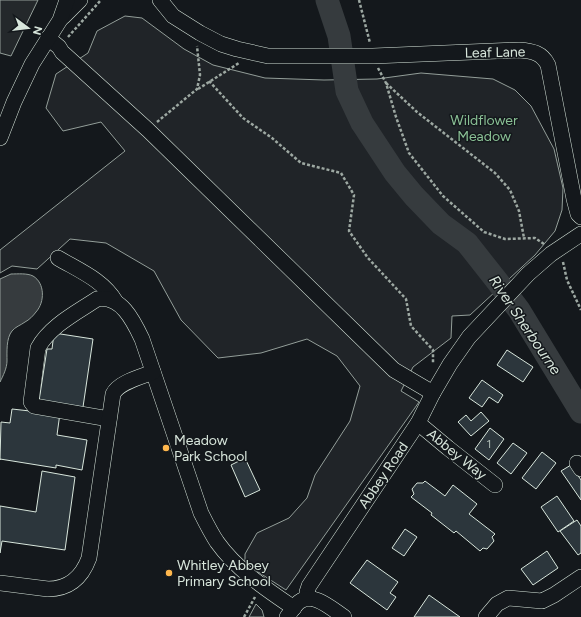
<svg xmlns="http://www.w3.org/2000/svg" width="581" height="617" font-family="Figtree,sans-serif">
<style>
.green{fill:#202428;stroke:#939e99}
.parking{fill:#24282b;stroke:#939e99}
.water{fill:#363b3e;stroke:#939e99}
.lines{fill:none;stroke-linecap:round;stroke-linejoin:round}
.river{stroke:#363b3e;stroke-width:23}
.building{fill:#2c363c;stroke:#d8e6dc}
.minor-casing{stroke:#d8e6dc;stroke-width:16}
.path{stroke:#9da8a2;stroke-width:2.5;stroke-dasharray:3 2;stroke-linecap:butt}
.minor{stroke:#14181c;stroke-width:15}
.poi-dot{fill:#ffb74d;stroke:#14181c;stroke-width:1.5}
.labels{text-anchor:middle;stroke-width:3;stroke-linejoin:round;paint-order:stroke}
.number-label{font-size:12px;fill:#adbab4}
.street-label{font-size:14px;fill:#d8e6dc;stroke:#14181c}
.park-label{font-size:14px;fill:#8ac095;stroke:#14181c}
.poi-label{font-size:14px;fill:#d8e6dc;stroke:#14181c;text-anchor:start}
.water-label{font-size:15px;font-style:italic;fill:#d8e6dc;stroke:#14181c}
</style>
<rect width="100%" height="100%" fill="#14181c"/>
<g class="green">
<polygon points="125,16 142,18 184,49 213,65 265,78 324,80 377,79 421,73 493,79 515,90 531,106 554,149 563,188 562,210 555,231 535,255 470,315 452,316 451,338 413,367 401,391 419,402 286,590 252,568 245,561 245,554 257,533 289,518 307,498 315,475 350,421 360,386 337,356 307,339 261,353 218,358 181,320 154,271 106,243 70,239 37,269 12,266 0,273 0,250 125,151 101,122 63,131 46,108 56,74 88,53 97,31"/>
<polygon points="256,604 262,610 264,617 249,617"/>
</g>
<polygon class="parking" points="0,0 38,0 11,56 0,53"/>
<path class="water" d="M11 274C18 274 27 273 33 276 45 283 45 302 36 312 33 316 29 320 25 322 21 325 15 327 12 331 6 338 7 353 7 361 7 368 3 376 0 382V279Z"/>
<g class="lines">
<polyline class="river" points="327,0 339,36 347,91 362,123 395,173 414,196 441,224 467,243 497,281 519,310 581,412"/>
</g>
<g class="building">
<polygon points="54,333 93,339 83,407 39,401 47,349 52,349"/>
<polygon points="507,350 533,367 523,382 497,365"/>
<polygon points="482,380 503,395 498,403 489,397 482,407 469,398"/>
<polygon points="12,409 30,411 60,413 57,435 87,440 82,470 56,465 56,468 0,459 0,460 1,422 10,423"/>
<polygon points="481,412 489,421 471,436 458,422 466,415 471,421"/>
<polygon points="490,428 504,439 489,460 475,449"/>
<polygon points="513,443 527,453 511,474 497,463"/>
<polygon points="542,452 556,463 536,489 522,478"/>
<polygon points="245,458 260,490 245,497 231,465"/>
<polygon points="571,465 581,480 581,500 561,471"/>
<polygon points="42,471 75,477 65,550 2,541 0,553 0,506 36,512"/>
<polygon points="425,481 445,496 453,485 477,504 469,514 495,534 492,537 494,541 487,549 483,548 480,551 456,531 454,533 431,515 432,513 411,497 414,494 412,489 417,483 423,483"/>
<polygon points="557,496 574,521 558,532 541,507"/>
<polygon points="577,520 581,526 581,553 578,555 560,531"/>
<polygon points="405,529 417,537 404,556 392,548"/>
<polygon points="547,551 558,568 533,585 521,569"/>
<polygon points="367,560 398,582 390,593 396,597 387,610 350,583"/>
<polygon points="429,595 460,617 414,617"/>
</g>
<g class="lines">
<g class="minor-casing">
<g id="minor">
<path d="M160 0 173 16 200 33 221 44 237 49 268 56H373L519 50C533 51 542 53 548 65L574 199 578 214 581 217"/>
<polyline points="63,17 80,0"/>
<polyline points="48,38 59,47 62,52 148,130 394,370 433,393"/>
<polyline points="0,138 14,102 32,64 60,20 67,0"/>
<path d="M58 258C80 271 103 280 116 302"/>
<path d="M109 419 34 406 31 402 38 348C50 326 76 313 97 299 121 295 133 320 142 339L201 513C206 523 211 533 217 542 237 570 266 589 294 608"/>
<polyline points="418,423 448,448 495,485"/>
<polyline points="577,463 581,469"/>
<path d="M0 583 48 589C69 589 82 577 89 558L113 394C119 382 141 377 153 372"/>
<polyline points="309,599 307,592 309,586 418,423 433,393 450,364 469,337 528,274 551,254 581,234"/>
<path d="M287 617C291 612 294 606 299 602 313 591 332 609 344 617"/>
<polyline points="486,617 497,604 508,598 542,601 554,595 581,577"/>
</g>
</g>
<g class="path">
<polyline points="359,0 370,43"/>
<polyline points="68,37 101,0"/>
<polyline points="378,68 386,83 396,117 409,153 443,196 484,232 505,239 535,238 544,244"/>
<polyline points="209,81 243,118 272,138 301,163 341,173 354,195 349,231 368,258 406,299 411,326 433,350 433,364"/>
<polyline points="386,83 417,112 495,173 510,190 519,211 524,238"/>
<polyline points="198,89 239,63"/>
<polyline points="157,122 197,89 200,75 197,46"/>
<polyline points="563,262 567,280 581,310"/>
<polyline points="244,617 255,597"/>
</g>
<use href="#minor" class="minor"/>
</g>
<g class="poi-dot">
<circle cx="166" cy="448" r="4"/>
<circle cx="169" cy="573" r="4"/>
</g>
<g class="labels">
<g class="number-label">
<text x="489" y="448">1</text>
</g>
<g class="street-label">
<text transform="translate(495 52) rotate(-1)" y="5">Leaf Lane</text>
<text transform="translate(457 454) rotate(39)" y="5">Abbey Way</text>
<text transform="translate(383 475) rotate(-56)" y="5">Abbey Road</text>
</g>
<g class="park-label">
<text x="484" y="125">Wildflower<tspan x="484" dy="16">Meadow</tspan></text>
</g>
<g class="poi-label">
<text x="174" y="445">Meadow<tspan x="174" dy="16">Park School</tspan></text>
<text x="177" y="570">Whitley Abbey<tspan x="177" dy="16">Primary School</tspan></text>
</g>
<g class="water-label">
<text transform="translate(525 325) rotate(56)" y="5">River Sherbourne</text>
</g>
</g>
<g transform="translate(28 28) rotate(105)" stroke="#14181c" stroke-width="3" paint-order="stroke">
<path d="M0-3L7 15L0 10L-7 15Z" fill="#d8e6dc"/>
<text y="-6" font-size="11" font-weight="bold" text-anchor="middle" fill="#d8e6dc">N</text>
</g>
</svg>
